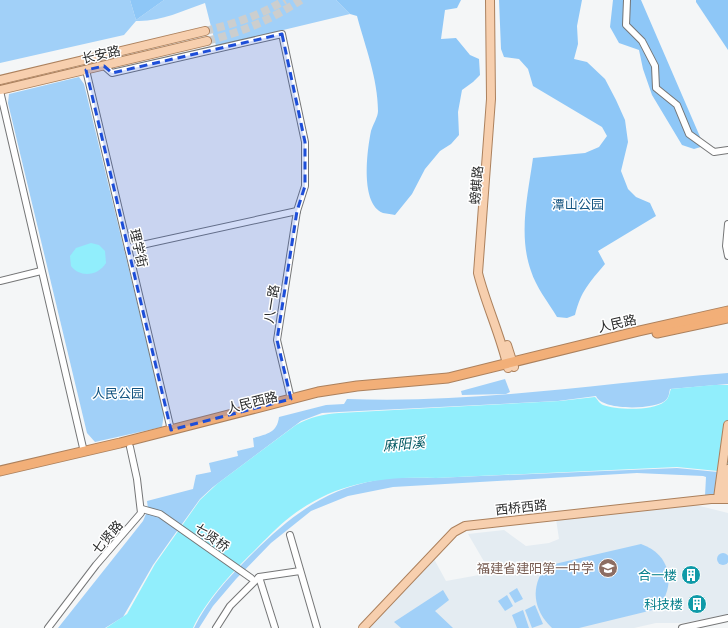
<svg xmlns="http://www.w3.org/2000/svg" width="728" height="628" font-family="'Asap Condensed','Noto Sans SC',sans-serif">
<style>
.built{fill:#e4ecf2}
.green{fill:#a1d0f8}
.forest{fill:#8ec7f7}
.water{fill:#91eefc}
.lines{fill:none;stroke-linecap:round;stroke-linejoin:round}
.major-tunnel{stroke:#cccece;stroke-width:8;stroke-dasharray:8 4;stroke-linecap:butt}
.minor-casing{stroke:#757677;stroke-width:8}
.major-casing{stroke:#ac815d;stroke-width:10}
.highway-casing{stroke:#ac815d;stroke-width:11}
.minor{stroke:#fff;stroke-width:6}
.major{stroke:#f7cfae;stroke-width:8}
.highway{stroke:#f2af78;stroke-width:9}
.marked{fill:#1d4ed8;fill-opacity:0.2;stroke:#1d4ed8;stroke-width:3;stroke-dasharray:8 5;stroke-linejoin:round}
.labels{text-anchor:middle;stroke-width:3;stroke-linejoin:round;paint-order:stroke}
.street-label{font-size:13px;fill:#2b2c2c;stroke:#fff}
.park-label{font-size:13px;fill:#125380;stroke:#fff}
.education-label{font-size:13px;fill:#785e54;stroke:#fff;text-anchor:end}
.culture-label{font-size:13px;fill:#0d838f;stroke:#fff;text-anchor:end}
.water-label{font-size:14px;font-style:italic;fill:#005761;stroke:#fff}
</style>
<rect width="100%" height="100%" fill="#f4f6f7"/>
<polygon class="built" points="696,505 728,513 728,614 683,623 656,623 634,628 368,628 434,559 446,581 479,575 489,570 468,534 504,530 526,546 549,543 559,539 556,519"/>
<g class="green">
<path d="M0 0H130L136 20 164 0H336L350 14 216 46 205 3C182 11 160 22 136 21L124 35 0 63Z"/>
<polygon points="79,77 84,84 164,414 162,427 95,442 87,433 8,103 9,94"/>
<path d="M728 373V384L670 389C669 393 669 397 666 400 655 410 602 411 596 396L558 401 339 412 322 413 301 421 213 487 200 499 172 538 153 565 123 617 105 628H58L143 521 148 509 147 501 193 489 196 475 211 472 209 463 238 456 237 451 254 447 253 438C267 434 277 433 279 417L326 405 344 404 347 399C475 404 601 383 728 373Z"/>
<polygon points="505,379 510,392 506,394 462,395 461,391"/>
<path d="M677 468 728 473V497L705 496 706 477 703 476 637 473 393 487 348 496 311 511 271 543 236 579 213 606 199 628H194C207 601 228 578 249 557 287 519 322 490 377 480 395 476 415 478 434 478Z"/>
<path d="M641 544C671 554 677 586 657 609L579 628H552C533 610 530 587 546 566Z"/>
<circle cx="723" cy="559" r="6"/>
<polygon points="517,588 523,599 515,603 509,593"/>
<polygon points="443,590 449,600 435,611 453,628 401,628 394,622"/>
<polygon points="507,595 513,606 505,611 498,601"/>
<polygon points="535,605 543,624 532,628 525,610"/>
<polygon points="523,610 529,628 517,628 512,615"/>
</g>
<g class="forest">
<polygon points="130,0 164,0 136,20"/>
<path d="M336 0H461L457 8 445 10 441 39 456 38 470 55 479 59 480 75 473 82 462 90 458 112 459 135 451 144 440 151 425 169 412 194 395 215C392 214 387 214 383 213 360 204 367 151 371 131 373 124 378 117 378 111 378 79 365 46 357 16L350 14Z"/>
<path d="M499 0H582L577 26 578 44 574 59 587 62 605 79 616 100 625 120 628 142 621 171 628 189 636 197 650 203 656 216 598 251 605 264C589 283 581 291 575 315L567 318 557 317C548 302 536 287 531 271 518 235 528 194 533 158L585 153 599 147 607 136 602 127 533 86 528 69 519 59 504 57 501 49Z"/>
<polygon points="613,0 641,0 704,146 694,149 682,145 652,95 643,69 639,50 619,43 610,27"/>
<polygon points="696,0 728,0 728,50 696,2"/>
</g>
<g class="water">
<path d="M91 243 99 245 105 251 106 263C98 276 80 278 71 266L70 256 76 248Z"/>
<path d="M714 385H728V472L677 467 436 478C382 476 335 482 290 517 277 527 265 540 253 552 232 572 205 602 193 628H106L127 614 155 564 200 500 217 484 296 425C310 417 323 414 339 413L560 401 595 397C598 400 599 403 603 405 616 410 653 411 664 402 669 399 669 394 671 389Z"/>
</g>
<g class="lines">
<g class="major-tunnel">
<path d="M205 31C233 24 259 16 285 0"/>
<path d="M207 41C245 31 268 21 301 0"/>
</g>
<g class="minor-casing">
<g id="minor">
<polyline points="627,0 626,25 642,41 655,66 656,88 677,105 689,134 714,152 728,150"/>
<polyline points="104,66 112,73 282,34 305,142 305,186 297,211 277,340 291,399"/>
<polyline points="86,70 171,430"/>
<polyline points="0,91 84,452"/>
<polyline points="728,224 726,246 728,256"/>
<polyline points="128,248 297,211"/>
<polyline points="0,281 41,271"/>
<polyline points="142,509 160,514 251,578"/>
<polyline points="290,535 317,628"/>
<polyline points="259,577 275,628"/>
<polyline points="48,628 96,565 141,513 137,479 130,447"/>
<polyline points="216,628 230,606 259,577 300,571"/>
<polyline points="682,628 728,618"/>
</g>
</g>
<g class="major-casing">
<g id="major">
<path d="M490 0 491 99 478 273C486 305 501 336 508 368"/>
<polyline points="0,80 205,31"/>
<polyline points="0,90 207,41"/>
<polyline points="507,345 514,367"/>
<polyline points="718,498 728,425"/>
<polyline points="724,498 728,469"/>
<polyline points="363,628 454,532 465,526 711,499 728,499"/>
</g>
</g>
<g class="highway-casing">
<g id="highway">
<polyline points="657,333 728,318"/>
<polyline points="0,471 120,443 318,392 357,386 448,378 639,331 728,311"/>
</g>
</g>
<use href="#minor" class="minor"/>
<use href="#major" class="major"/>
<use href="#highway" class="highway"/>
</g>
<path class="marked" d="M282 34 305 142V186L297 211 277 340 291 399 171 430 86 70 104 66 112 73Z"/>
<defs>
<g id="school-disc" transform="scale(1)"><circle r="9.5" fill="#8d6e63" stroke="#fff"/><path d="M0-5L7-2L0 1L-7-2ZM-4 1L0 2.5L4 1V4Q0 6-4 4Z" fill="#fff"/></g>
<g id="building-disc" transform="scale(1)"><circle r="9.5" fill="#0f9aa8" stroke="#fff"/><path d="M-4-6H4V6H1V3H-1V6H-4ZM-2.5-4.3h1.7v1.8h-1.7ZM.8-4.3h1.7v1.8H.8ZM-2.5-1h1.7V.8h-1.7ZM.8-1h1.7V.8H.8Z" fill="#fff"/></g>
</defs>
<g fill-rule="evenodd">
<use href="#school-disc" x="608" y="568"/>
<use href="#building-disc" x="691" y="575"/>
<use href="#building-disc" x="697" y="604"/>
</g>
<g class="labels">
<g class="street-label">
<text transform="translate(101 54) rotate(-13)" y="5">长安路</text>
<text transform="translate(476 185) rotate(-85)" y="5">螃蜞路</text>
<text transform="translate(139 248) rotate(77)" y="5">理学街</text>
<text transform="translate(271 304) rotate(-81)" y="5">八一路</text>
<text transform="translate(617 323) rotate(-13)" y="5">人民路</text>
<text transform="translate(252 402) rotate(-14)" y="5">人民西路</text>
<text transform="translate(521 507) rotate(-6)" y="5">西桥西路</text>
<text transform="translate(107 537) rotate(-49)" y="5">七贤路</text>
<text transform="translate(212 537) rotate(35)" y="5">七贤桥</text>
</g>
<g class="park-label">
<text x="578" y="209">潭山公园</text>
<text x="118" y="398">人民公园</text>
</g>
<g class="education-label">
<text x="594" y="573">福建省建阳第一中学</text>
</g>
<g class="culture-label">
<text x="677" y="580">合一楼</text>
<text x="683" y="609">科技楼</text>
</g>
<g class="water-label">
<text transform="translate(404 444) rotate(-5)" y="5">麻阳溪</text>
</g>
</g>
</svg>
